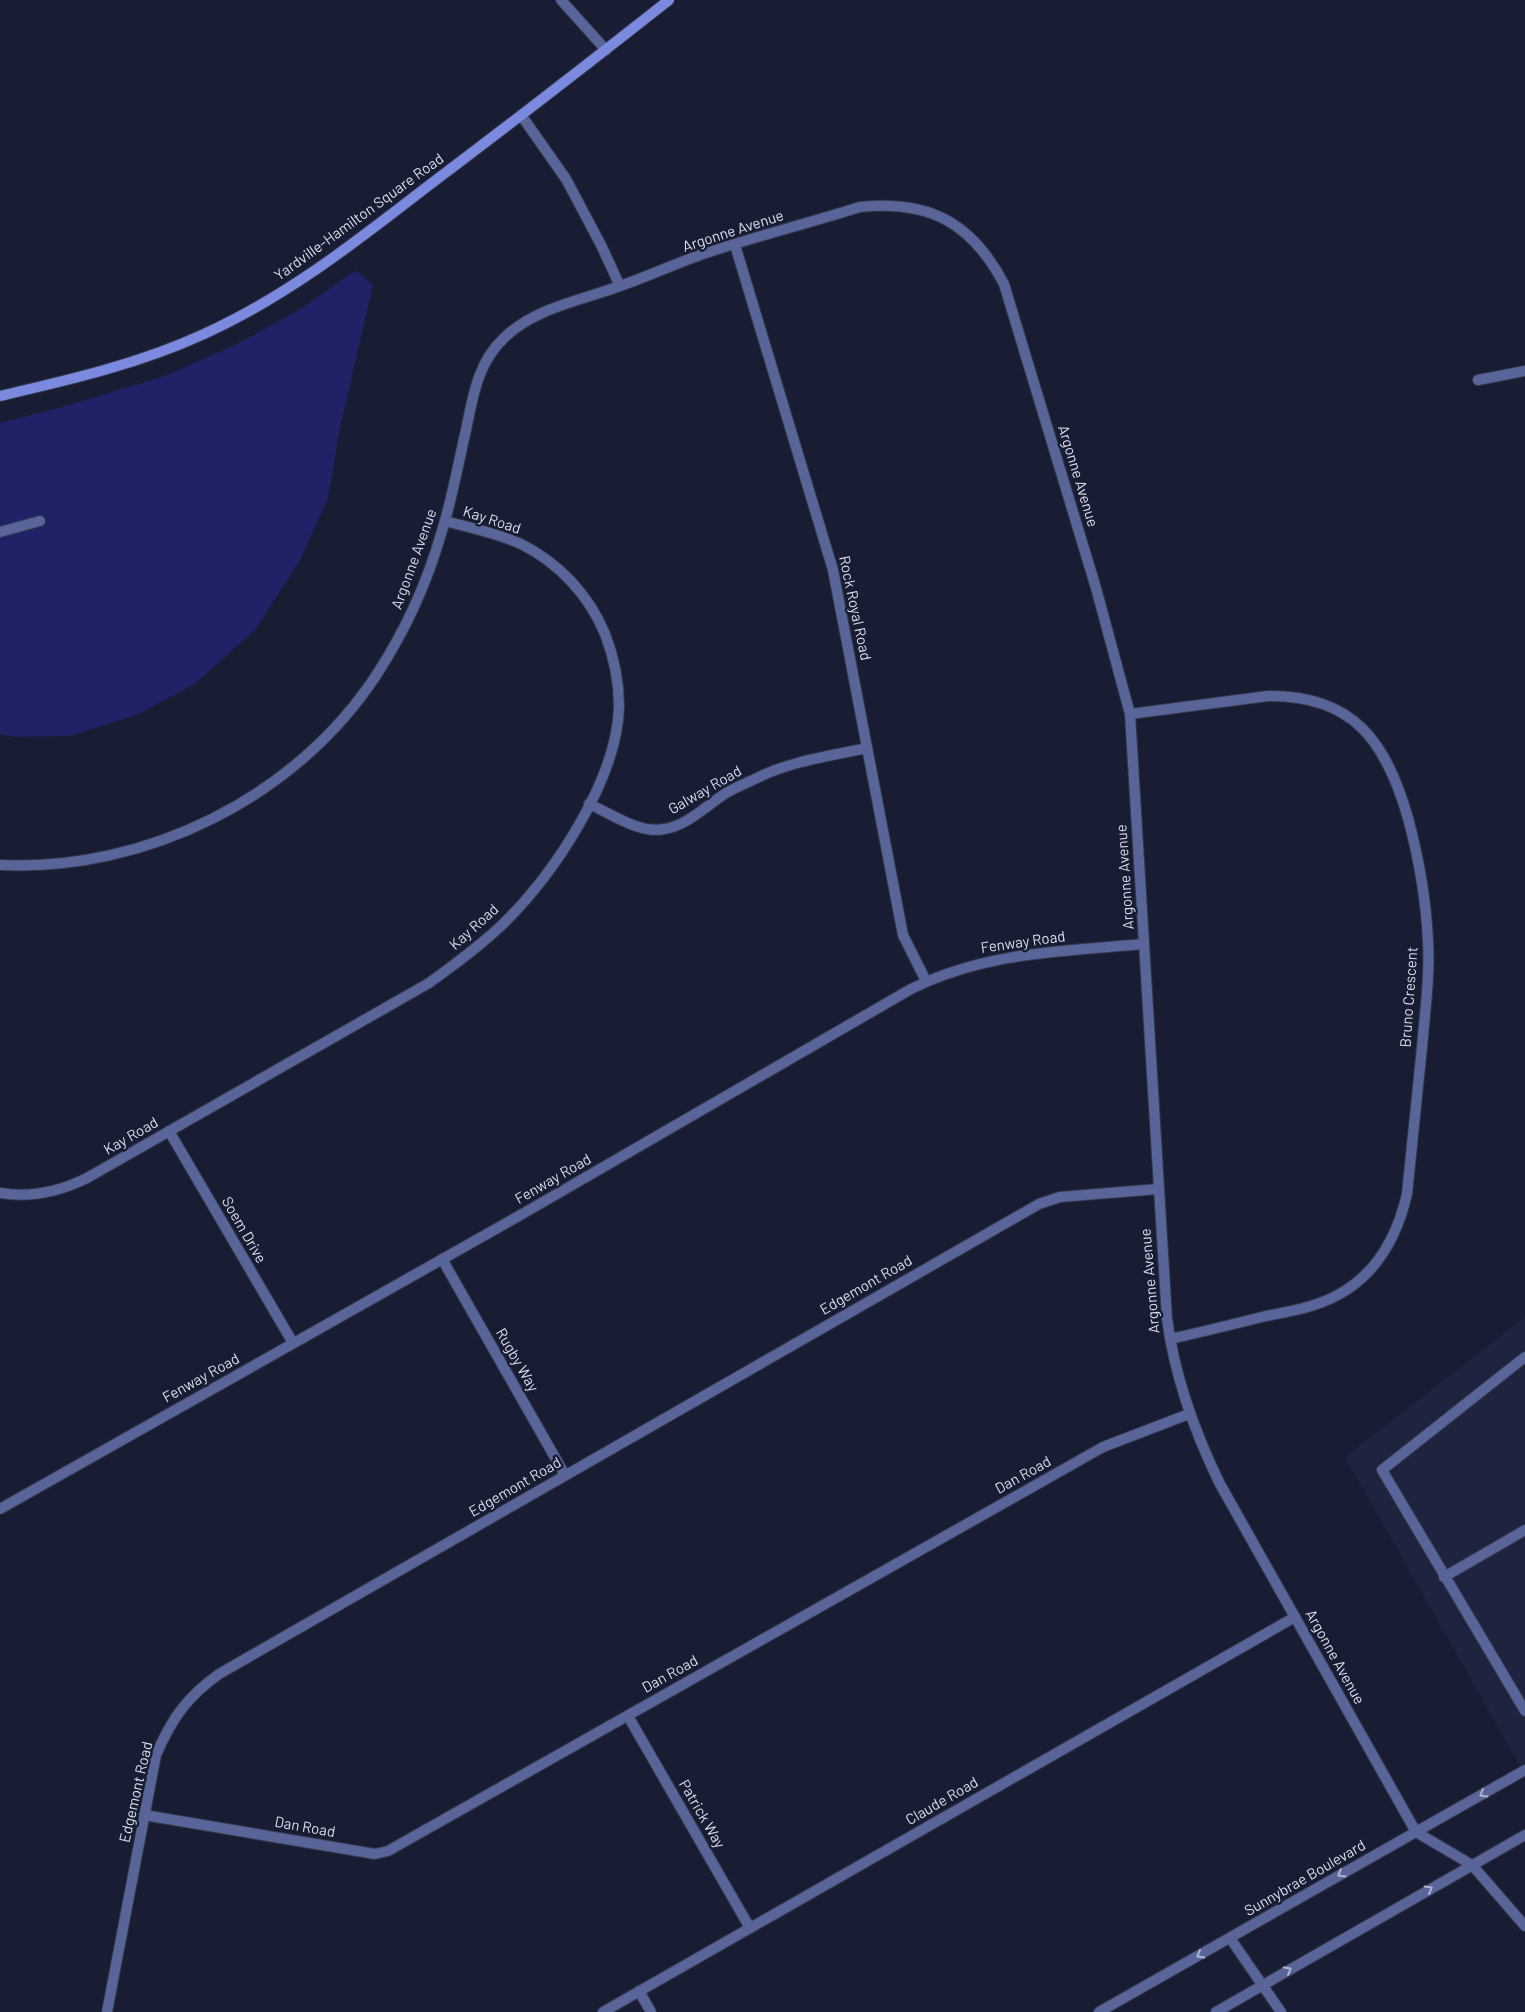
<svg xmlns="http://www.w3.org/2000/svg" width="1525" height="2012" font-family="Barlow,sans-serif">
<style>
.built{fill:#1e233f}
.green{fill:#1f2266}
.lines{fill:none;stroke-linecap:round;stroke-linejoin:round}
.lane-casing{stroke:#33384d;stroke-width:12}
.street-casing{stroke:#33384d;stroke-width:12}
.secondary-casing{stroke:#33384d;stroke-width:12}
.lane{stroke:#596498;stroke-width:10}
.street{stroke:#596498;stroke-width:10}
.secondary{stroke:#7b8ade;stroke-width:10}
.oneway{stroke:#adb3d0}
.labels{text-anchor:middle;stroke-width:5;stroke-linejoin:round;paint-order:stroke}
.street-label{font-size:15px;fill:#dadeee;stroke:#181d33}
</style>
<rect width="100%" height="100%" fill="#181d33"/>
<polygon class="built" points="1525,1317 1525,1770 1523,1771 1345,1457"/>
<polygon class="green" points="356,270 373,285 339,433 328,498 300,560 255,630 196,683 139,714 70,736 15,737 0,734 0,423 69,405 165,376 239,343 299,310"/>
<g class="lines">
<g class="lane-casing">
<g id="lane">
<polyline points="1478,380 1525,371"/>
<polyline points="0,532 40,521"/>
<polyline points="1525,1357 1382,1470 1525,1711"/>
<polyline points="1444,1577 1525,1530"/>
</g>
</g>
<g class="street-casing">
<g id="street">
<polyline points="561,0 606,50"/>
<polyline points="521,115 566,179 601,245 620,286"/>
<polyline points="735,245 833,570 903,935 926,981"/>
<path d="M1130 714 1268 696C1354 695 1386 742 1408 818 1419 859 1426 899 1428 941 1430 976 1425 1012 1422 1047 1417 1096 1412 1145 1407 1194 1395 1246 1368 1288 1314 1305 1299 1310 1282 1313 1266 1316 1234 1324 1202 1332 1170 1339"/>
<path d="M589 804C612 814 639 834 664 829 687 826 707 805 726 793 736 787 747 783 757 778 791 761 830 756 867 748"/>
<path d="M0 865C146 872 297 797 377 674 405 631 427 583 441 534 452 500 458 464 466 430 473 396 478 362 504 338 533 309 579 301 617 287 647 277 676 263 706 253 757 236 809 223 860 207 930 200 972 223 1004 284L1096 588 1130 714 1167 1319C1175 1378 1194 1431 1220 1484L1416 1832 1472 1865 1525 1926"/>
<polyline points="169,1131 293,1343"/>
<path d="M0 1193C31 1198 59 1192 87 1178L429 983C455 964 480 946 503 924 554 874 617 780 619 707 619 682 614 657 605 634 589 595 559 563 521 544 497 533 471 528 445 521"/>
<polyline points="442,1259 565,1475"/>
<path d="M0 1509 524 1213 911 989C985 952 1063 951 1144 944"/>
<polyline points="628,1716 750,1928"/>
<polyline points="144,1815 375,1854 388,1851 1103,1447 1189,1414"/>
<polyline points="1230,1938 1281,2012"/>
<polyline points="639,1991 651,2012"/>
<path d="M107 2012 156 1755C172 1718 187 1697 219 1674L1039 1204 1060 1197 1158 1189"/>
<polyline points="603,2012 1295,1617"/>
<polyline points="1099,2012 1525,1770"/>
<polyline points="1216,2012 1525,1835"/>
</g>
</g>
<g class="secondary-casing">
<path id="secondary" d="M0 396C69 380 139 364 204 334 286 297 357 241 428 186 509 125 589 63 669 0"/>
</g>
<use href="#lane" class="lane"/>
<use href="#street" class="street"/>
<use href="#secondary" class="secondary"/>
</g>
<defs><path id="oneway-chevron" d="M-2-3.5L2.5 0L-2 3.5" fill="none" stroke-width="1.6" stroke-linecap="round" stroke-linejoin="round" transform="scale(1.25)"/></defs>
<g class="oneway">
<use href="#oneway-chevron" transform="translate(1483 1794) rotate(150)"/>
<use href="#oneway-chevron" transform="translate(1341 1874) rotate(150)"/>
<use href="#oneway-chevron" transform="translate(1429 1889) rotate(-30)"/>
<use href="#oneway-chevron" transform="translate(1200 1955) rotate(150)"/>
<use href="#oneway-chevron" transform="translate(1288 1970) rotate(-30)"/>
</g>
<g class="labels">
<g class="street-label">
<text transform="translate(359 217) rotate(-36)" y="5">Yardville-Hamilton Square Road</text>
<text transform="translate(733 231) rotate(-18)" y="5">Argonne Avenue</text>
<text transform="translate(1078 476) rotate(73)" y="5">Argonne Avenue</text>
<text transform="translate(492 520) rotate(18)" y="5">Kay Road</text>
<text transform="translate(414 559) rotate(-70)" y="5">Argonne Avenue</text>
<text transform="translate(855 608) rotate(78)" y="5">Rock Royal Road</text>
<text transform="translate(705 790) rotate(-30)" y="5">Galway Road</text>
<text transform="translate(1125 877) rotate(-94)" y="5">Argonne Avenue</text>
<text transform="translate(474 927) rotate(-42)" y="5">Kay Road</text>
<text transform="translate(1023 942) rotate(-8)" y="5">Fenway Road</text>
<text transform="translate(1409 997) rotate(-86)" y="5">Bruno Crescent</text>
<text transform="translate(131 1136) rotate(-30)" y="5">Kay Road</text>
<text transform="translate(553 1179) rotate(-30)" y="5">Fenway Road</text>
<text transform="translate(244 1230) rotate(60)" y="5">Soem Drive</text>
<text transform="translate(1150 1281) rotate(-95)" y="5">Argonne Avenue</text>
<text transform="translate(866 1285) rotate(-30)" y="5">Edgemont Road</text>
<text transform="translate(517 1360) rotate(60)" y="5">Rugby Way</text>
<text transform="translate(201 1378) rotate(-29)" y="5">Fenway Road</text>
<text transform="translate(1023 1475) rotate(-29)" y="5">Dan Road</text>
<text transform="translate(515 1487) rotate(-30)" y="5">Edgemont Road</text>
<text transform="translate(1335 1657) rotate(61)" y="5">Argonne Avenue</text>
<text transform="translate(670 1674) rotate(-29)" y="5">Dan Road</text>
<text transform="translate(136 1792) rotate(-77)" y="5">Edgemont Road</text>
<text transform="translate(942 1801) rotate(-30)" y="5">Claude Road</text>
<text transform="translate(702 1814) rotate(60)" y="5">Patrick Way</text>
<text transform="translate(305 1827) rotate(10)" y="5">Dan Road</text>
<text transform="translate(1305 1878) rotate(-30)" y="5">Sunnybrae Boulevard</text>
</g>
</g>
</svg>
